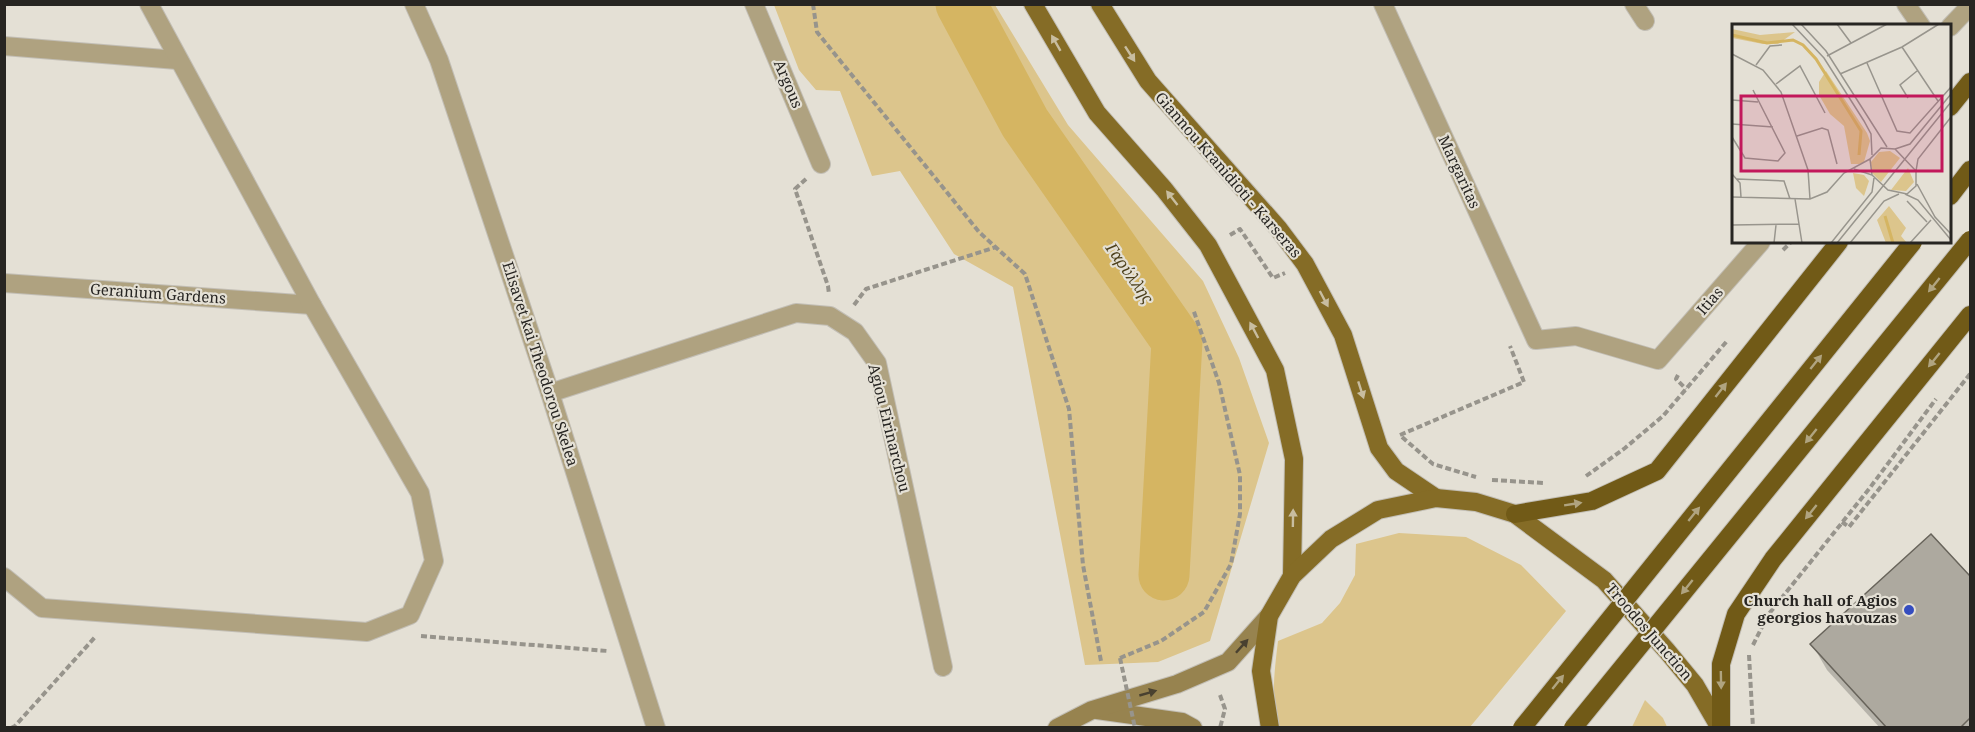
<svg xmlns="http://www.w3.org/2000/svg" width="1975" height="732" font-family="'Noto Serif',serif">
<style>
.green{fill:#dcc58c}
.shadow{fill:#0003}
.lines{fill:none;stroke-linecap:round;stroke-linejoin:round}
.river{stroke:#d5b562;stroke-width:51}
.building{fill:#ada99f;stroke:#68645b;stroke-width:1.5}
.street-casing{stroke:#c2beb5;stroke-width:20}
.secondary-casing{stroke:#c2beb5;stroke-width:20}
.primary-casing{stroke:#c2beb5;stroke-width:20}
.highway-casing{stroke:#c2beb5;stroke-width:20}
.path{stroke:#97948c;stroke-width:4;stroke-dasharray:6 3;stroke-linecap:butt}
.street{stroke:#afa280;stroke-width:18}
.secondary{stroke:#97834f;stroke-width:18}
.primary{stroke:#856c26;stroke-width:18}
.highway{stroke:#715a17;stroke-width:18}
.highway-bridge-casing{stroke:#c2beb5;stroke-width:20;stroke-linecap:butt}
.path-bridge{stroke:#97948c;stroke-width:4;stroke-dasharray:6 3;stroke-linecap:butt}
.highway-bridge{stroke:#715a17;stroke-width:18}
.oneway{fill:#c8bda0}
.oneway2{fill:#b0a480}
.oneway3{fill:#494130}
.poi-dot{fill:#354dbf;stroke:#e4e0d5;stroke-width:2}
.labels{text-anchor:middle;stroke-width:4.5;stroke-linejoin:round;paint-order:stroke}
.street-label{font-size:15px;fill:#272522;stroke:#e4e0d5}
.poi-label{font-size:15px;font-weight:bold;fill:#272522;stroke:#e4e0d5;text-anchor:end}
.water-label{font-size:16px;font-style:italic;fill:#4d401c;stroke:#e4e0d5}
.inset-river{fill:none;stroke:#d5b562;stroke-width:3}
.inset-road{fill:none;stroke:#98958d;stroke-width:1.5}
.view{fill:#c2185b;fill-opacity:0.15;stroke:#c2185b;stroke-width:3}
.inset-edge{fill:none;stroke:#272522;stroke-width:3}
</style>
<rect width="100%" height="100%" fill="#e4e0d5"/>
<g class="green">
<polygon points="774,5 995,5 1068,125 1203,281 1239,358 1269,443 1210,641 1158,662 1085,665 1013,287 954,254 900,171 872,176 840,91 816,90 799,70"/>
<path d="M1399 533 1466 537 1521 565 1566 611 1470 727 1279 728C1270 703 1275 667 1278 641L1322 623 1340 603 1355 575 1356 544Z"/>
<polygon points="1645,700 1663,718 1667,727 1632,727"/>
</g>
<polygon class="shadow" points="1931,536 1970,578 1970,728 1880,728 1827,670 1812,644"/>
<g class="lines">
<polyline class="river" points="961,4 1025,123 1177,341 1164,575"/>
</g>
<polygon class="building" points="1931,534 1970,576 1970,718 1960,728 1887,728 1810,644"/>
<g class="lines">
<g class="street-casing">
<g id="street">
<polyline points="414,4 439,60 550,393 656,728"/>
<polyline points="754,4 821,164"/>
<polyline points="1383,4 1536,340 1576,336 1658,360 1761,242"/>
<polyline points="1634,4 1645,21"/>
<polyline points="1906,4 1921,26"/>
<polyline points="1950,27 1970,6"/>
<polyline points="4,46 177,60"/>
<polyline points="4,283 312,305"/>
<polyline points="550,393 796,313 830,316 855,332 877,363 943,667"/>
<polyline points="4,577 42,608 367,632 410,615 434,561 420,493 312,305 149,4"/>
</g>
</g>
<g class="secondary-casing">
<g id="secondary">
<polyline points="1097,710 1182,722 1193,728"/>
<polyline points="1057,728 1092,710 1177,684 1228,662 1269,616"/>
</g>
</g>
<g class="primary-casing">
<g id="primary">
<polyline points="1033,4 1097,113 1164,189 1208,245 1275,370 1294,459 1292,576"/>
<polyline points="1100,4 1148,81 1278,228 1305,264 1343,335 1379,448 1396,471 1436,498"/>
<polyline points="1270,728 1261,671 1269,616 1292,576 1331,539 1378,510 1436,498 1476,502 1515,514 1604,580 1667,651 1695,685 1720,728"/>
</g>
</g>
<g class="highway-casing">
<g id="highway">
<polyline points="1950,107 1970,82"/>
<polyline points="1950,196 1970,170"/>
<polyline points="1515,514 1592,501 1657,471 1839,242"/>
<polyline points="1721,728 1721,664 1736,614 1773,559 1970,315"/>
</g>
</g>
<g class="path">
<polyline points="813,4 817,32 979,232 1025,274 1069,409 1083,565 1101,661"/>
<polyline points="806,179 795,189 828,286 829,294"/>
<polyline points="1230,235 1240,229 1273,278 1285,273"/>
<polyline points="1783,250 1791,242"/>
<polyline points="854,305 866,289 996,247"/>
<polyline points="1678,375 1676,379 1686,389"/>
<polyline points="1400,435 1524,382 1510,346"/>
<polyline points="1402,437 1433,464 1476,477"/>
<polyline points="1586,476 1625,448 1663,416 1727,341"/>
<polyline points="1492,480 1544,483"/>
<polyline points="1842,522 1849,527 1970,374"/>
<polyline points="421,636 608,651"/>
<polyline points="1753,645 1768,615 1869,489 1936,399"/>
<polyline points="1749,655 1753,728"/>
<polyline points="1120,658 1161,641 1204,612 1231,564 1240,514 1240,475 1219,383 1193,309"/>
<polyline points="1220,695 1225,709 1220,728"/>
<polyline points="11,728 15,726 96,636"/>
</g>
<use href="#street" class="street"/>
<use href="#secondary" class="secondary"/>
<use href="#primary" class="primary"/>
<use href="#highway" class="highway"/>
<g class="highway-bridge-casing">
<g id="highway-bridge">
<polyline points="1522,728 1913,242"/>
<polyline points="1573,728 1970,240"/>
</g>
</g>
<polyline class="path-bridge" points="1120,658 1135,728"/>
<use href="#highway-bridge" class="highway-bridge"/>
</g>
<defs><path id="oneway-solid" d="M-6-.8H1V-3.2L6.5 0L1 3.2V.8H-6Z" transform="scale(1.5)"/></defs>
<g class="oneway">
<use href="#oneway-solid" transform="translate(1056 43) rotate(-120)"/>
<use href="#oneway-solid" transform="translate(1130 54) rotate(57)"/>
<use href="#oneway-solid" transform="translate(1172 198) rotate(-128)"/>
<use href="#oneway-solid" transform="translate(1324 299) rotate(62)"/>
<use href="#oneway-solid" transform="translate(1254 330) rotate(-118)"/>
<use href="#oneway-solid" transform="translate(1361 390) rotate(72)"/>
<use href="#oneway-solid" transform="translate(1293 518) rotate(-89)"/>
</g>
<g class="oneway2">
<use href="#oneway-solid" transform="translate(1934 285) rotate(129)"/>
<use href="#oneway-solid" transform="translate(1934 360) rotate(129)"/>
<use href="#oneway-solid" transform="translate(1816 362) rotate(-51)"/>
<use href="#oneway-solid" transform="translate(1721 390) rotate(-52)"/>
<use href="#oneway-solid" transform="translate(1811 436) rotate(129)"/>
<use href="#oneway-solid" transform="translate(1573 504) rotate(-9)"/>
<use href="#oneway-solid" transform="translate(1811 512) rotate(129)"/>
<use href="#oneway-solid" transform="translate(1694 514) rotate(-51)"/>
<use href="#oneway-solid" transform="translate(1687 587) rotate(129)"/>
<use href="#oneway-solid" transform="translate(1721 680) rotate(89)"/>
<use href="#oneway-solid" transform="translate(1558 682) rotate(-51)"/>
</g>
<g class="oneway3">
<use href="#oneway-solid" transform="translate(1242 646) rotate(-48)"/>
<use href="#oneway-solid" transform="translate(1148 693) rotate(-16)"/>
</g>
<circle class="poi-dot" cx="1909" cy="610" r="6"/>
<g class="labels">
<g class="street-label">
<text transform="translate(788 84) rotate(67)" y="5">Argous</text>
<text transform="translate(1459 172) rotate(65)" y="5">Margaritas</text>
<text transform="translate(1228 175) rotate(49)" y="5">Giannou Kranidioti - Karseras</text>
<text transform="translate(158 294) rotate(4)" y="5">Geranium Gardens</text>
<text transform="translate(1710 301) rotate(-49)" y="5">Itias</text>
<text transform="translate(540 364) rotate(72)" y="5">Elisavet kai Theodorou Skelea</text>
<text transform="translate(889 428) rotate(76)" y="5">Agiou Eirinarchou</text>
<text transform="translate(1649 632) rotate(49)" y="5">Troodos Junction</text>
</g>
<g class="poi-label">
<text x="1897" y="606">Church hall of Agios<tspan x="1897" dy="17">georgios havouzas</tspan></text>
</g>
<g class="water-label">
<text transform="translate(1130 273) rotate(55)" y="6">Γαρύλλης</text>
</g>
</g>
<g transform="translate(1732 24)">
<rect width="219" height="219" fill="#e4e0d5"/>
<path d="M0 5 28 11 63 8 46 20H31L0 14ZM94 47 135 109 138 117 132 138 127 140H119L112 102 98 90 87 71V58ZM158 127 168 134 149 158 140 149 139 138 147 128ZM176 144 182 158 174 167 159 166ZM121 149 132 151 137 157 132 172 124 164ZM157 182 174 204 169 212 175 219H154L145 196Z" fill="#dcc58c"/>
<path class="inset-river" d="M0 11 35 19 61 16 71 21 84 35 129 107 127 131M153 192 161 219"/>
<path class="inset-road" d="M60 0 92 34 132 97 139 110 140 131M69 0 94 27 155 123M105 0 119 19M170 23 206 77M0 30 31 46 49 68 76 146 78 175M95 32 155 0M135 39 165 107 178 109 219 63M24 41 38 22 50 21M108 50 170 23 207 0M44 60 68 42 93 89M176 74 168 61 185 47M0 76 26 78M0 100 41 103M65 112 90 104 96 106 105 140M0 113 13 134 46 137 53 129 21 66M149 124 163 125 184 147V162L175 170 156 166 140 151 138 135ZM163 125 178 120 219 70M122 145 140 151M184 147 186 135 219 93M0 150 8 159 9 173M5 155 52 157 58 175M185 160 203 193 219 210M173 170 186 176 219 216M0 173 78 175 95 168 112 149 138 135M63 175 70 219M175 177 195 198M0 201 67 200M42 219 44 201M99 219 140 168 142 154M105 219 219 78M118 219 152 177 167 170M178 219 199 196"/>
<path class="view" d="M9 72H210V147H9Z"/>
<rect width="219" height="219" class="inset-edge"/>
</g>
<rect width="1975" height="732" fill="none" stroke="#272522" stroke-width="12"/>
</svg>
